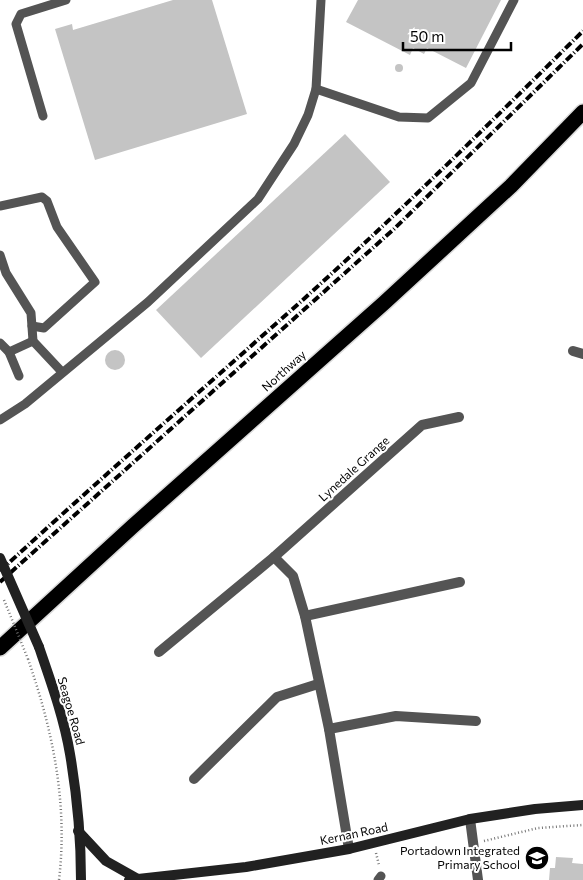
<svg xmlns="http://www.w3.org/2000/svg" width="583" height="880" font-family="Commissioner,sans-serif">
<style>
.building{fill:#c4c4c4}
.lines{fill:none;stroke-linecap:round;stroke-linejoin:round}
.highway-casing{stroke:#dbdbdb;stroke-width:18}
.path{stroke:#767676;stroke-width:2.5;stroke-dasharray:1 2.5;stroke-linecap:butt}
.lane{stroke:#545454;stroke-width:9}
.street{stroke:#545454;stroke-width:10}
.secondary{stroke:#212121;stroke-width:10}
.highway{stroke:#000;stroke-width:15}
.rail{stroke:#000;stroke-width:4;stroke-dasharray:8 2.5 1 2.5;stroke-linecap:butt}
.path-bridge{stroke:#767676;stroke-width:2.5;stroke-dasharray:1 2.5;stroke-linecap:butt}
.secondary-bridge{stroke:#212121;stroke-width:10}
.labels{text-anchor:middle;stroke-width:4;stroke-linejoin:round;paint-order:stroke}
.street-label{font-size:12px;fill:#000;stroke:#fff}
.poi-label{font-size:12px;fill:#000;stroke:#fff;text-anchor:end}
</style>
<rect width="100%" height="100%" fill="#fff"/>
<g class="building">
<polygon points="173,0 212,0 247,114 95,160 55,29 72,24 73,30"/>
<polygon points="358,0 501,0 466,68 427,48 424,54 413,48 410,55 346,22"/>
<circle cx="399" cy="68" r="4"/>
<polygon points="345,134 390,182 201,358 156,310"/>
<circle cx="115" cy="360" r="10"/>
<polygon points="556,857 573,858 572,863 583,864 583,880 549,880 550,868 555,868"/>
</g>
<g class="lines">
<g class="highway-casing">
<polyline id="highway" points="0,648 133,526 384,303 511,186 583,112"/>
</g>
<g class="path">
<path d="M28 659C53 731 68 804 59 880"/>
<polyline points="484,841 538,828 583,825"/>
<polyline points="376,853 379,865"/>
</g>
<g class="lane">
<polyline points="316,89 399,117 428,118 471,83 514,0"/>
<polyline points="43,116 16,24 21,14 66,0"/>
<polyline points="0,206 42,197 47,201 57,227 95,282 44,328 32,326"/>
<polyline points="0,255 6,273 31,313 33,341 62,372"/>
<polyline points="0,343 9,352 19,376"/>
<polyline points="9,352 33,341"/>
<polyline points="0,420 25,404 148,302 258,199 294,144 308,115 316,89 321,0"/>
<polyline points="378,880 381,876"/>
</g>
<g class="street">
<polyline points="573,351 583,354"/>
<polyline points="274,557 293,576 305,616 329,729 349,849"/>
<polyline points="305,616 460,582"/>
<polyline points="159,652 274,557 422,425 459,417"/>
<polyline points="329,729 396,716 476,721"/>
<polyline points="194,779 277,697 318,684"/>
<polyline points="470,819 478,880"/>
</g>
<g class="secondary">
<path d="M39 647C51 682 64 718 70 754 77 795 81 838 81 880"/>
<polyline points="78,831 106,861 138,879"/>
<polyline points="129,880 246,867 349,849 470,819 535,809 583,805"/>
</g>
<use href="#highway" class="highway"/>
<g class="rail">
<path d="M0 571C101 478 204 388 306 297 401 211 492 121 583 31"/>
<polyline points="0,582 394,229 583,44"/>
</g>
<polyline class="path-bridge" points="4,600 28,659"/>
<polyline class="secondary-bridge" points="0,558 39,647"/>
</g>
<defs>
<g id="school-disc" transform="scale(1.25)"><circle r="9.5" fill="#000" stroke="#fff"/><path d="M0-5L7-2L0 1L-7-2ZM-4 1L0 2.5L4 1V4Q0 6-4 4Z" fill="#fff"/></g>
</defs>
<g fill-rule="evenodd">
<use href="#school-disc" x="537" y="858"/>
</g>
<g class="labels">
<g class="street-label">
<text transform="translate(284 371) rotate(-42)" y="4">Northway</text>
<text transform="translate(354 469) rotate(-42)" y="4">Lynedale Grange</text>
<text transform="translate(71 711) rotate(74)" y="4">Seagoe Road</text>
<text transform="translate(354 834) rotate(-12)" y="4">Kernan Road</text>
</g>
<g class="poi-label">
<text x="520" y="855">Portadown Integrated<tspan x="520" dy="14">Primary School</tspan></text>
</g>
</g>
<path d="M403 42v8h108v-8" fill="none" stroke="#000000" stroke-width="2.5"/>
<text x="410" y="42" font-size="15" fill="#000000" stroke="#ffffff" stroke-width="4" paint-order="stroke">50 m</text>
</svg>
